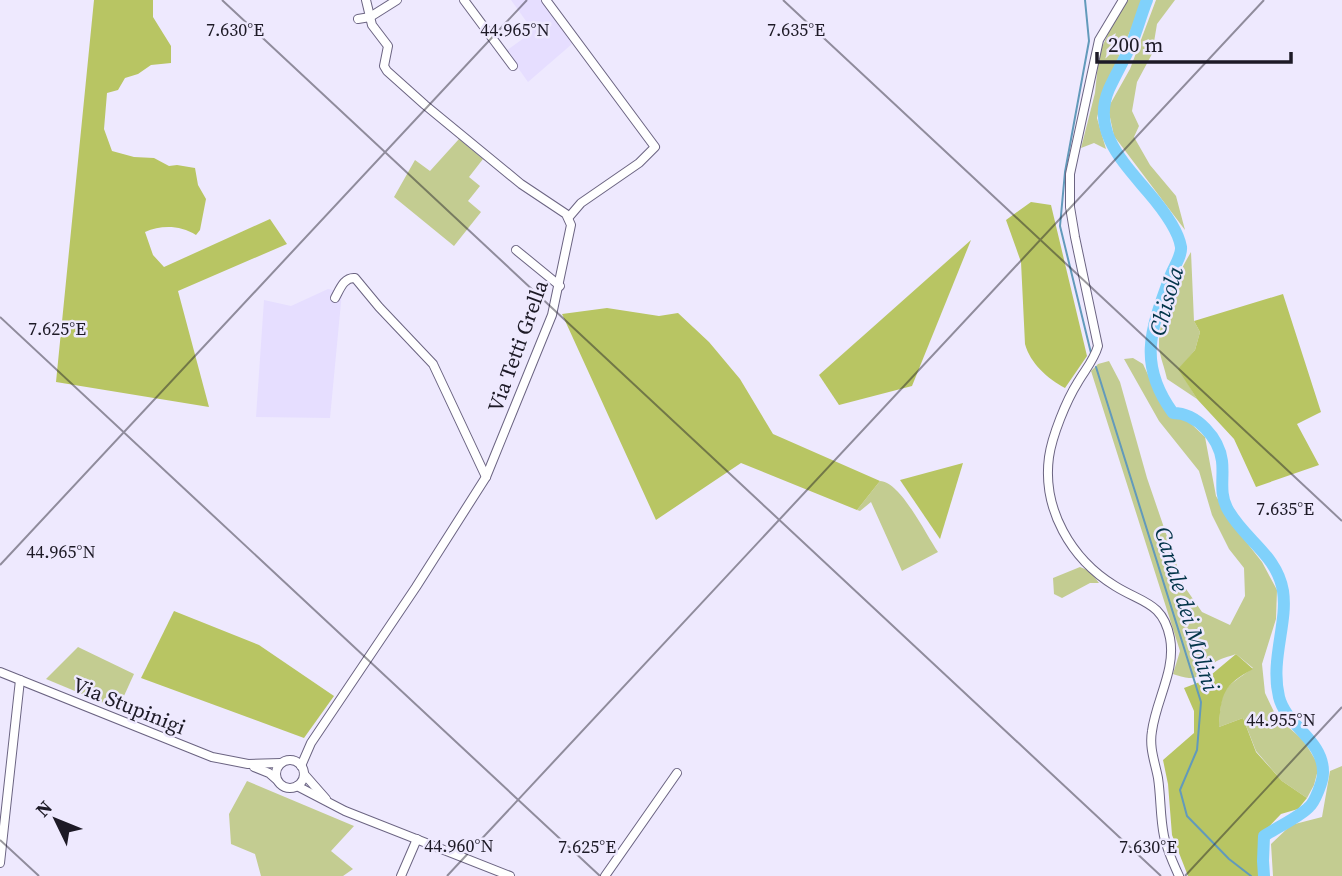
<svg xmlns="http://www.w3.org/2000/svg" width="1342" height="876" font-family="'Source Serif 4',serif">
<style>
.built{fill:#e6deff}
.green{fill:#c3cc91}
.forest{fill:#b8c563}
.lines{fill:none;stroke-linecap:round;stroke-linejoin:round}
.stream{stroke:#629abb;stroke-width:2}
.river{stroke:#80d1fb;stroke-width:12}
.minor-casing{stroke:#6b6482;stroke-width:10}
.minor{stroke:#fff;stroke-width:8}
.ticks{fill:none;stroke:#1d1a26;stroke-width:2;stroke-opacity:0.45}
.labels{text-anchor:middle;stroke-width:5;stroke-linejoin:round;paint-order:stroke}
.street-label{font-size:21px;fill:#1d1a26;stroke:#eee9fe}
.water-label{font-size:23px;font-style:italic;fill:#023449;stroke:#eee9fe}
.ticks-label{font-size:18px;text-anchor:middle;fill:#1d1a26;stroke:#eee9fe;stroke-width:5;stroke-linejoin:round;paint-order:stroke}
</style>
<rect width="100%" height="100%" fill="#eee9fe"/>
<g class="built">
<polygon points="511,0 541,0 572,44 528,82 506,51 524,38 522,34 531,28"/>
<polygon points="328,289 342,292 330,418 256,417 264,300 291,306"/>
</g>
<g class="green">
<polygon points="1128,0 1144,0 1104,90 1097,118 1106,149 1094,143 1081,148 1095,93 1099,54 1111,27"/>
<polygon points="1156,0 1175,0 1157,24 1152,54 1137,82 1132,111 1139,126 1134,137 1150,165 1176,196 1185,230 1114,136 1108,108 1130,69"/>
<polygon points="459,139 483,159 469,177 480,186 468,201 481,212 454,246 394,197 415,160 430,171"/>
<path d="M1191 252 1194 321 1200 332 1195 350 1179 369 1197 399 1167 379C1165 369 1160 357 1159 347 1158 317 1176 277 1191 252Z"/>
<path d="M1133 358 1143 364 1162 405 1172 415 1185 418 1205 437 1216 496 1236 529 1262 562 1277 590 1276 619 1262 664 1265 693 1276 716 1304 741 1319 766 1314 785 1307 798 1282 781 1256 751 1243 718 1219 727C1222 687 1221 691 1253 668L1236 654C1229 657 1220 658 1214 663 1197 678 1197 682 1173 674L1180 651 1091 371 1098 364 1109 361 1120 382 1147 478 1184 586 1202 612 1230 625 1245 596 1244 568 1229 549 1212 515 1199 471 1159 421 1124 359Z"/>
<path d="M880 481C901 482 926 535 938 552L902 571 871 502 860 511 857 510Z"/>
<polygon points="1080,567 1090,571 1099,583 1090,583 1062,598 1054,594 1053,578"/>
<polygon points="78,647 134,674 118,709 46,679"/>
<polygon points="1342,766 1342,876 1273,876 1271,844 1291,825 1322,817 1330,771"/>
<polygon points="247,781 354,826 331,851 353,869 343,876 261,876 255,854 231,844 229,814"/>
</g>
<g class="forest">
<path d="M94 0H153V17L171 46V63L151 65 138 74 125 78 118 90 107 93 104 129 112 151 134 157 154 158 169 166 177 165 195 168 198 185 206 199 200 230 196 235C180 225 161 225 145 232L153 255 164 267 270 219 287 244 178 291 209 407 56 382Z"/>
<path d="M1031 202 1051 205 1087 356 1065 388C1048 379 1030 363 1025 344L1021 262 1006 220Z"/>
<polygon points="971,240 912,386 839,405 819,375"/>
<polygon points="1283,294 1321,412 1297,424 1319,465 1256,487 1234,439 1197,399 1178,369 1195,350 1200,332 1194,321"/>
<polygon points="607,308 659,316 678,313 709,342 740,379 773,434 880,481 857,510 741,463 656,520 562,314"/>
<polygon points="963,463 940,539 900,480"/>
<polygon points="174,611 259,645 334,696 304,738 141,678"/>
<path d="M1236 654 1253 669C1223 685 1221 694 1219 727L1243 718 1256 752 1282 781 1307 798 1298 809 1281 814 1258 838V876H1188L1172 835 1168 784 1163 760 1194 733V711L1184 688 1205 680Z"/>
</g>
<g class="lines">
<g class="stream">
<polyline points="1085,0 1089,41 1065,172 1060,226 1091,353"/>
<polyline points="1096,367 1201,702 1197,750 1180,790 1187,816 1229,859 1251,876"/>
</g>
<path class="river" d="M1147 0C1141 15 1137 31 1131 45 1124 60 1116 74 1109 89 1091 131 1123 162 1148 192 1160 206 1178 228 1181 247 1182 256 1173 268 1170 277 1151 329 1137 364 1173 413 1197 413 1219 438 1222 461 1224 477 1219 493 1227 508 1243 539 1277 554 1283 591 1288 623 1270 660 1279 697 1286 726 1324 740 1323 773 1323 781 1315 802 1309 807 1301 816 1276 828 1264 836L1263 861 1264 876"/>
<g class="minor-casing">
<g id="minor">
<polyline points="464,0 513,66"/>
<polyline points="546,0 655,147 639,163 581,203 569,217"/>
<path d="M1123 0 1099 40 1070 174V207L1075 237 1098 346C1094 360 1085 370 1078 382 1066 401 1052 436 1049 457 1042 509 1071 559 1115 586 1142 603 1163 602 1170 638 1176 670 1156 700 1152 731 1149 748 1155 762 1158 778 1161 798 1160 817 1164 836 1167 850 1173 863 1179 876"/>
<polyline points="358,19 370,17 397,0"/>
<polyline points="516,250 560,286"/>
<path d="M335 298C340 289 344 277 355 278L379 307 433 364 486 477"/>
<polyline points="0,672 212,757 248,764 281,763"/>
<circle cx="290" cy="774" r="14"/>
<polyline points="301,766 311,743 416,587 486,477 552,315 571,225 566,214 521,184 425,105 387,71 384,66 388,46 372,25 366,0"/>
<polyline points="254,767 269,773 277,780"/>
<polyline points="304,774 326,799"/>
<polyline points="297,786 345,811 510,876"/>
<polyline points="0,863 20,680"/>
<polyline points="401,876 417,839"/>
<polyline points="605,876 677,773"/>
</g>
</g>
<use href="#minor" class="minor"/>
</g>
<path class="ticks" d="M222 0 1161 876M783 0 1342 521M0 317 600 876M0 565 527 0M0 840 39 876M447 876 1264 0M1185 876 1342 707"/>
<g class="labels">
<g class="street-label">
<text transform="translate(518 346) rotate(-70)" y="7">Via Tetti Grella</text>
<text transform="translate(129 706) rotate(22)" y="7">Via Stupinigi</text>
</g>
<g class="water-label">
<text transform="translate(1166 301) rotate(-74)" y="8">Chisola</text>
<text transform="translate(1187 609) rotate(73)" y="8">Canale dei Molini</text>
</g>
</g>
<g class="ticks-label">
<text x="235" y="36">7.630°E</text>
<text x="796" y="36">7.635°E</text>
<text x="515" y="36">44.965°N</text>
<text x="57" y="335">7.625°E</text>
<text x="1285" y="515">7.635°E</text>
<text x="61" y="558">44.965°N</text>
<text x="1281" y="726">44.955°N</text>
<text x="459" y="852">44.960°N</text>
<text x="587" y="853">7.625°E</text>
<text x="1148" y="853">7.630°E</text>
</g>
<g transform="translate(56 820) rotate(313)" stroke="#eee9fe" stroke-width="5" paint-order="stroke">
<path d="M0-5L12 26L0 18L-12 26Z" fill="#1d1a26"/>
<text y="-10" font-size="19" font-weight="bold" text-anchor="middle" fill="#1d1a26">N</text>
</g>
<path d="M1097 52v10h194v-10" fill="none" stroke="#1d1a26" stroke-width="3.5"/>
<text x="1108" y="52" font-size="21" fill="#1d1a26" stroke="#eee9fe" stroke-width="5" paint-order="stroke">200 m</text>
</svg>
